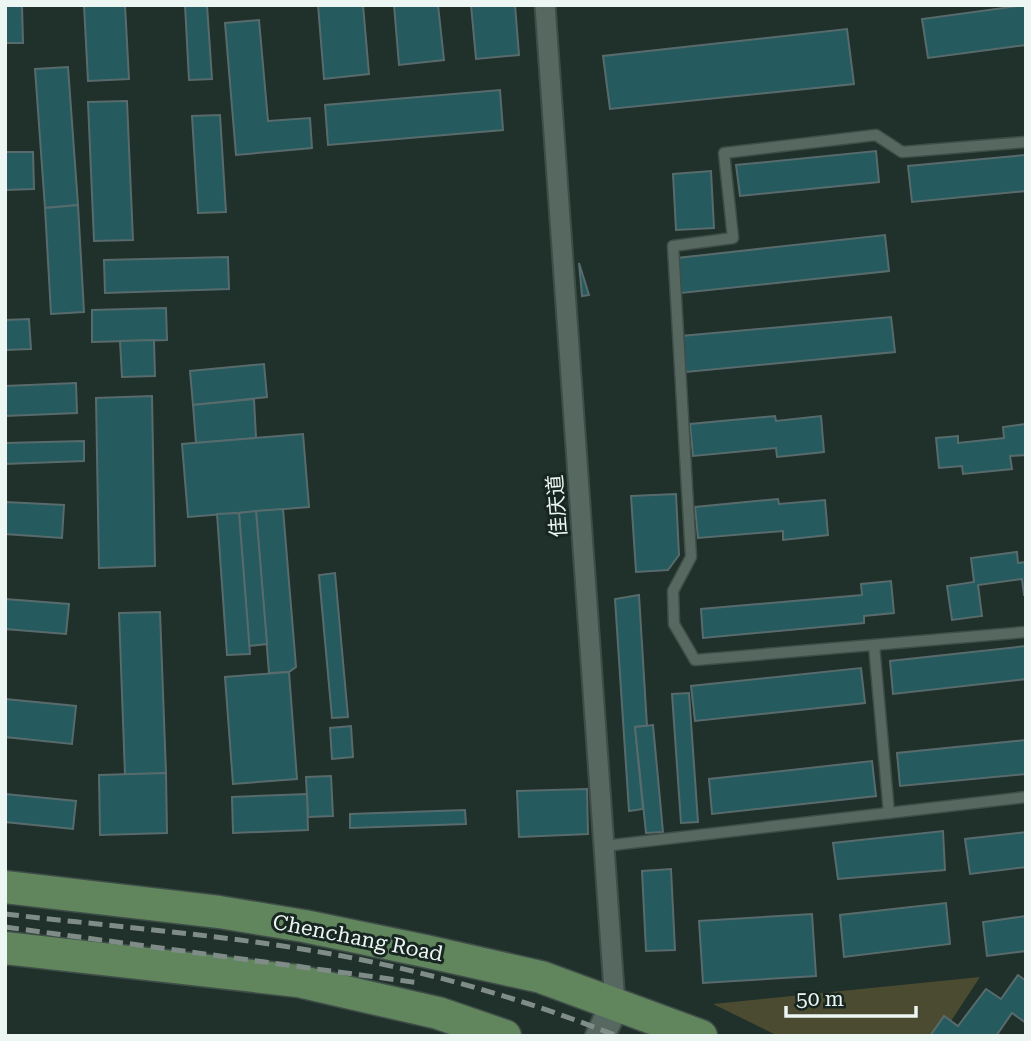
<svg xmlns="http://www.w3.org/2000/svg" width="1031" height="1041" font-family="'Roboto Serif','Noto Sans SC',serif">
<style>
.green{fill:#4b4b32}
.building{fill:#255a5e;stroke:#586b6c;stroke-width:2}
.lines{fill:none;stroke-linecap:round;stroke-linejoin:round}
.lane-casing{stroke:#3f4d49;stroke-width:13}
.street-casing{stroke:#3f4d49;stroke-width:23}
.secondary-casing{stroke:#3f4d49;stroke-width:32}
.primary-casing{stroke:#3f4d49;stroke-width:35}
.lane{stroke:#576861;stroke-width:10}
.street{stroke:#576861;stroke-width:19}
.secondary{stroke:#576861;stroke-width:28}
.primary{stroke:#61855d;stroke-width:32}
.rail{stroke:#7f8c87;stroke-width:5;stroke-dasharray:14 7;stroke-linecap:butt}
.labels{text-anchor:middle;stroke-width:6;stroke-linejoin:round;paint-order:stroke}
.street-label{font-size:21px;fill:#ecf6f2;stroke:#172621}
</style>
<rect width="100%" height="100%" fill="#20302a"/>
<polygon class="green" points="980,977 951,1021 944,1016 930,1036 778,1036 713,1004"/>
<g class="building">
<polygon points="5,5 22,5 23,43 5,43"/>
<polygon points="84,5 125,5 129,79 88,81"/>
<polygon points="185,5 207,5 212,79 189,80"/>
<polygon points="318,5 363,5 369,74 324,79"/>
<polygon points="394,5 438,5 444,60 399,65"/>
<polygon points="471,5 515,5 519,55 476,59"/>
<polygon points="1026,5 1026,45 928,58 922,19"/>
<polygon points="259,20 268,121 310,118 312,148 236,155 225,23"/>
<polygon points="847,29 854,84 610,109 603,56"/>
<polygon points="68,67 78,205 45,208 35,69"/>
<polygon points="500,90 503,130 328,145 325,105"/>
<polygon points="127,101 133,240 94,241 88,102"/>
<polygon points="220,115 226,212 198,213 192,116"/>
<polygon points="876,151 879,182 740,196 736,165"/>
<polygon points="5,152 33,152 34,189 5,190"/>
<polygon points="1025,155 1026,191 912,202 908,166"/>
<polygon points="711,171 714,228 676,230 673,174"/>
<polygon points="78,205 84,312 51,314 45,208"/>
<polygon points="885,235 889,271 681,293 677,258"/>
<polygon points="228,257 229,289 105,293 104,260"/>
<polygon points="579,263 589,295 582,296"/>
<polygon points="166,308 167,340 92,342 92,310"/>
<polygon points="891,317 895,352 686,372 681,336"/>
<polygon points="29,319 31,349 5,350 5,320"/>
<polygon points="154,340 155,376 122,377 120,341"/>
<polygon points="264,364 267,397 193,405 190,371"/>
<polygon points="76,383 77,413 5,416 5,386"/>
<polygon points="152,396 155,566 99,568 96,398"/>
<polygon points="254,399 256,438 196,443 193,405"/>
<polygon points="775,416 776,421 821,416 824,452 777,457 776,448 693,456 690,424"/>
<polygon points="1026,424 1026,455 1010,456 1012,469 963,474 962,466 939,468 936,438 958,436 958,443 1004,438 1003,427"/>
<polygon points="303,434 309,507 188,517 182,444"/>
<polygon points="84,441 84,461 5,464 5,443"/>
<polygon points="676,494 679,555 668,570 636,572 631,496"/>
<polygon points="778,499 779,504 825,500 828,535 783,540 783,531 698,538 695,507"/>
<polygon points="5,502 64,505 62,538 5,534"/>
<polygon points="283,509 296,667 289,672 269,673 256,511"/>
<polygon points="256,511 267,644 249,646 239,513"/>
<polygon points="239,513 250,654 227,655 217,514"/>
<polygon points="1017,552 1018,563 1026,562 1026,595 1024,595 1022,579 978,585 982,616 952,620 947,586 974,582 971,558"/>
<polygon points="335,573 348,717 332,718 319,575"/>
<polygon points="891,581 894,613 864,616 864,623 703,638 701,609 862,595 861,584"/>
<polygon points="639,595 647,726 635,727 643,809 629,811 615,599"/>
<polygon points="5,599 69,604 66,634 5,629"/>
<polygon points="160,612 166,773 125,775 119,613"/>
<polygon points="1026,646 1026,679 893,694 890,661"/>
<polygon points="861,668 865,703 695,721 691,686"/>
<polygon points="289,672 297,779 233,784 225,677"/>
<polygon points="689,693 698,822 681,823 672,694"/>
<polygon points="5,699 76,706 72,744 5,737"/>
<polygon points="653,725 663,832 646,833 635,727"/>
<polygon points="351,726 353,757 332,759 330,728"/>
<polygon points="1026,740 1026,774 900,786 897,753"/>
<polygon points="872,761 876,796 712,814 709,779"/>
<polygon points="166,773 167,833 100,835 99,775"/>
<polygon points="331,776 333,816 308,817 306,777"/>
<polygon points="587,789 588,834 519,837 517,791"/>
<polygon points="5,794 76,801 73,829 5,822"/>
<polygon points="307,794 308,830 233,833 232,797"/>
<polygon points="465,810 466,824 350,828 350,814"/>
<polygon points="943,831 945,870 838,879 833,843"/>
<polygon points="1026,832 1026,867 970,874 965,839"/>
<polygon points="671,869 675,950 646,951 642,871"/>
<polygon points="946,903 950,944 844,957 840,915"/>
<polygon points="812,914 816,976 703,983 699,921"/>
<polygon points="1026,916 1026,951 987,956 983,922"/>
<polygon points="1018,975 1026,981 1026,1023 1012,1013 996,1036 930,1036 944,1016 958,1026 986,989 1001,999"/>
</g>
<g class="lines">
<g class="lane-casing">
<g id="lane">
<polyline points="1026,142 902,152 876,135 724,153 733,238 673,246 691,557 673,591 674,624 695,660 1026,632"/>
<polyline points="874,645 889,813"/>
<polyline points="604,846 1026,797"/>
</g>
</g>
<g class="street-casing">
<polyline id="street" points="545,5 615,1004"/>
</g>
<g class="secondary-casing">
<polyline id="secondary" points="600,1036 615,1004"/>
</g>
<g class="primary-casing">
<g id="primary">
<polyline points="5,887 219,912 304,926 425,951 541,977 701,1036"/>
<polyline points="5,948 298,981 438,1013 505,1036"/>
</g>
</g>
<use href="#lane" class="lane"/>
<use href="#street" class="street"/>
<use href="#secondary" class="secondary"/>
<use href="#primary" class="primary"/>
<g class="rail">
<path d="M5 914C116 927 228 935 337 955 433 973 527 1000 617 1036"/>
<polyline points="5,927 420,983"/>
</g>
</g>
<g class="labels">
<g class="street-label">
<text transform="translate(557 506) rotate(-94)" y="7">佳庆道</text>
<text transform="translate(358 938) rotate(11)" y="7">Chenchang Road</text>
</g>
</g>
<rect width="1031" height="1041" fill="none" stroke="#ecf6f2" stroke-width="14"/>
<path d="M786 1006v10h130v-10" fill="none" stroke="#ecf6f2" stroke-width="3.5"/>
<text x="796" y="1006" font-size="21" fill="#ecf6f2" stroke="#172621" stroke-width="5" paint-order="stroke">50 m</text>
</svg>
